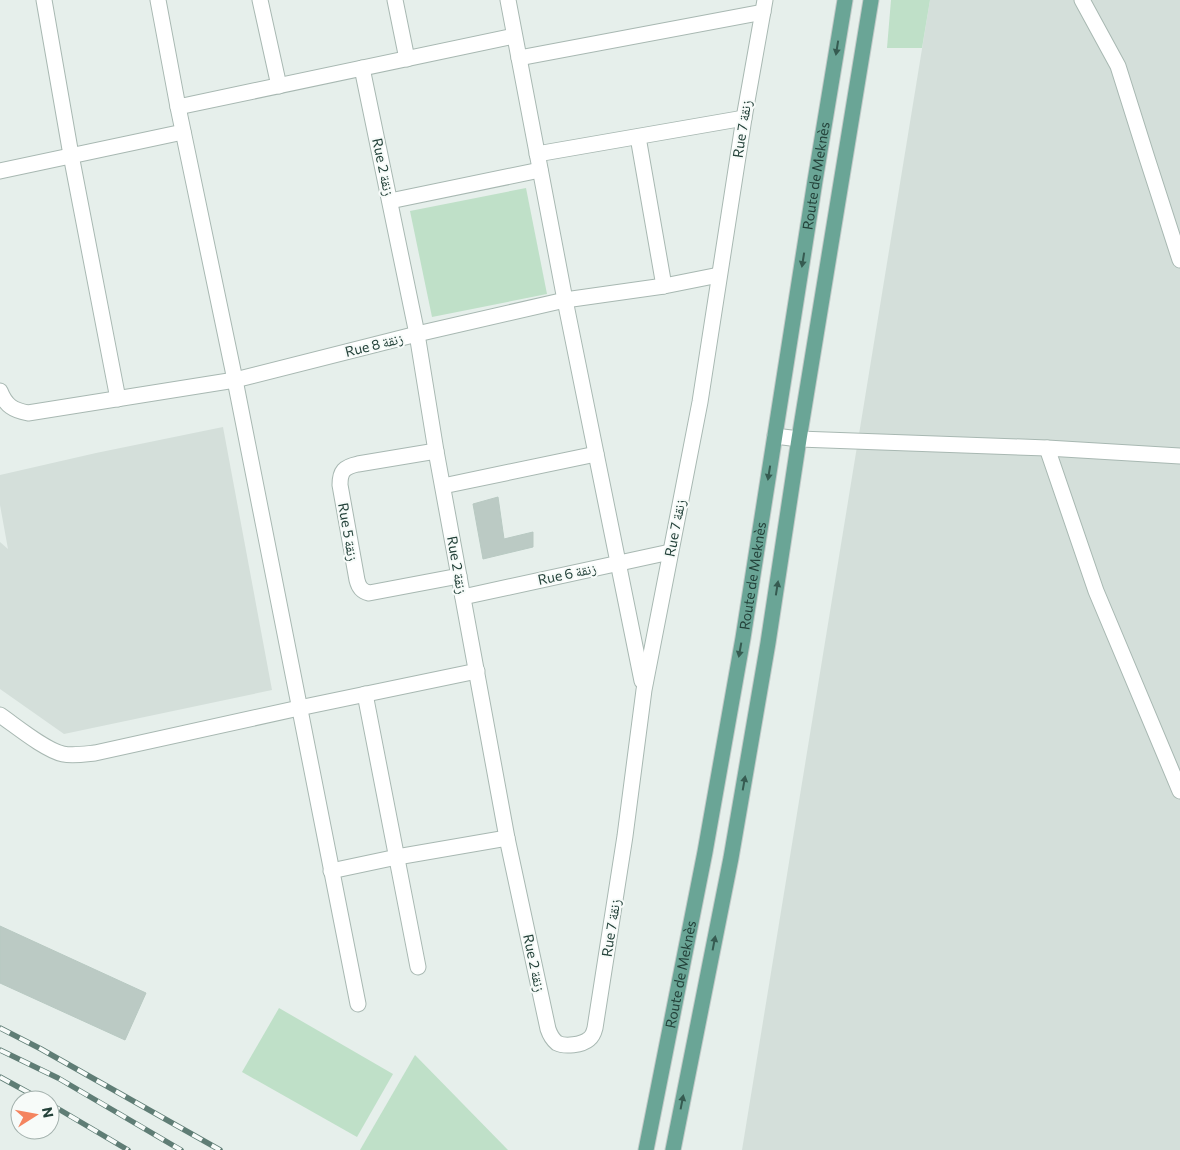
<svg xmlns="http://www.w3.org/2000/svg" width="1180" height="1150" font-family="Commissioner,'Noto Naskh Arabic',sans-serif">
<style>
.built{fill:#d4dfda}
.green{fill:#bfe0c8}
.building{fill:#bbcac4;stroke:#b8c9c2}
.lines{fill:none;stroke-linecap:round;stroke-linejoin:round}
.minor-casing{stroke:#a8b8b2;stroke-width:17}
.major-casing{stroke:#c2cac8;stroke-width:17}
.minor{stroke:#fff;stroke-width:15}
.major{stroke:#6aa596;stroke-width:15}
.rail-casing{stroke:#5f7d75;stroke-width:5.5}
.rail{stroke:#f7fbf9;stroke-width:4;stroke-dasharray:11;stroke-linecap:butt}
.oneway{fill:#365b51}
.labels{text-anchor:middle;stroke-width:4;stroke-linejoin:round;paint-order:stroke}
.street-label{font-size:14px;fill:#24423a;stroke:#f7fbf9}
</style>
<rect width="100%" height="100%" fill="#e6efeb"/>
<g class="built">
<polygon points="930,0 1180,0 1180,1150 742,1150"/>
<polygon points="223,427 272,690 64,734 0,689 0,542 8,549 0,505 0,475 96,453"/>
</g>
<g class="green">
<polygon points="891,0 930,0 922,48 887,48"/>
<polygon points="526,188 547,294 432,317 410,211"/>
<polygon points="279,1008 393,1074 357,1137 242,1072"/>
<polygon points="415,1055 508,1150 360,1150"/>
</g>
<g class="building">
<polygon points="498,497 504,539 533,532 533,547 483,559 473,504"/>
<polygon points="0,926 146,993 125,1040 0,983"/>
</g>
<g class="lines">
<g class="minor-casing">
<g id="minor">
<polyline points="44,0 71,155 118,399"/>
<polyline points="158,0 178,107 235,380 358,1004"/>
<polyline points="260,0 279,86"/>
<polyline points="395,0 407,59"/>
<polyline points="508,0 565,300 642,681"/>
<polyline points="1082,0 1118,66 1147,158 1180,260"/>
<polyline points="519,58 763,12"/>
<path d="M362 68 417 334 436 451 507 838 548 1029C550 1035 552 1039 557 1043 565 1047 582 1045 589 1039 593 1036 594 1032 595 1028L625 836 644 690 700 402 744 118 765 0"/>
<polyline points="178,107 514,36"/>
<polyline points="638,137 664,286"/>
<polyline points="537,154 744,118"/>
<polyline points="0,171 183,132"/>
<polyline points="390,201 540,170"/>
<path d="M0 391C6 406 13 410 28 413L235 380 417 334 565 300 664 286 719 275"/>
<polyline points="775,436 799,439 1047,448 1180,456"/>
<polyline points="1047,448 1096,591 1180,791"/>
<path d="M436 451 358 464C344 467 340 471 340 485L357 580C359 588 362 591 369 593L459 576"/>
<polyline points="443,486 596,454"/>
<polyline points="463,597 670,552"/>
<polyline points="365,694 418,967"/>
<path d="M0 715C16 726 45 750 63 754 73 756 85 754 95 753L299 708 477 671"/>
<polyline points="331,871 397,857 507,838"/>
</g>
</g>
<g class="major-casing">
<g id="major">
<path id="s1" d="M646 1150 705 852 743 638 815 181 845 0"/>
<polyline points="673,1150 731,858 768,643 799,439 871,0"/>
</g>
</g>
<use href="#minor" class="minor"/>
<use href="#major" class="major"/>
<g class="rail-casing">
<g id="rail">
<polyline points="0,1028 41,1049 220,1150"/>
<polyline points="0,1050 58,1078 181,1150"/>
<polyline points="0,1077 42,1100"/>
<polyline points="50,1104 128,1150"/>
</g>
</g>
<use href="#rail" class="rail"/>
</g>
<defs><path id="oneway-solid" d="M-6-.8H1V-3.2L6.5 0L1 3.2V.8H-6Z" transform="scale(1.25)"/></defs>
<g class="oneway">
<use href="#oneway-solid" transform="translate(837 48) rotate(99)"/>
<use href="#oneway-solid" transform="translate(803 260) rotate(99)"/>
<use href="#oneway-solid" transform="translate(769 473) rotate(99)"/>
<use href="#oneway-solid" transform="translate(777 588) rotate(-81)"/>
<use href="#oneway-solid" transform="translate(740 650) rotate(100)"/>
<use href="#oneway-solid" transform="translate(744 783) rotate(-80)"/>
<use href="#oneway-solid" transform="translate(714 943) rotate(-79)"/>
<use href="#oneway-solid" transform="translate(682 1102) rotate(-79)"/>
</g>
<g class="labels">
<g class="street-label">
<text transform="translate(742 129) rotate(-81)" y="5">Rue 7 زنقة</text>
<text transform="translate(383 167) rotate(78)" y="5">Rue 2 زنقة</text>
<text dy="5" stroke="none"><textPath href="#s1" startOffset="989">Route de Meknès</textPath></text>
<text transform="translate(374 345) rotate(-14)" y="5">Rue 8 زنقة</text>
<text transform="translate(675 528) rotate(-79)" y="5">Rue 7 زنقة</text>
<text transform="translate(348 532) rotate(80)" y="5">Rue 5 زنقة</text>
<text transform="translate(457 565) rotate(80)" y="5">Rue 2 زنقة</text>
<text transform="translate(567 574) rotate(-12)" y="5">Rue 6 زنقة</text>
<text dy="5" stroke="none"><textPath href="#s1" startOffset="584">Route de Meknès</textPath></text>
<text transform="translate(611 928) rotate(-81)" y="5">Rue 7 زنقة</text>
<text transform="translate(534 963) rotate(78)" y="5">Rue 2 زنقة</text>
<text dy="5" stroke="none"><textPath href="#s1" startOffset="179">Route de Meknès</textPath></text>
</g>
</g>
<g transform="translate(35 1115) rotate(79)"><circle r="24" fill="#f7fbf9" stroke="#a3b1ad"/>
<path d="M0-4L9 19L0 12L-9 19Z" fill="#f4845f"/>
<text y="-8" font-size="14" font-weight="bold" text-anchor="middle" fill="#24423a">N</text>
</g>
</svg>
